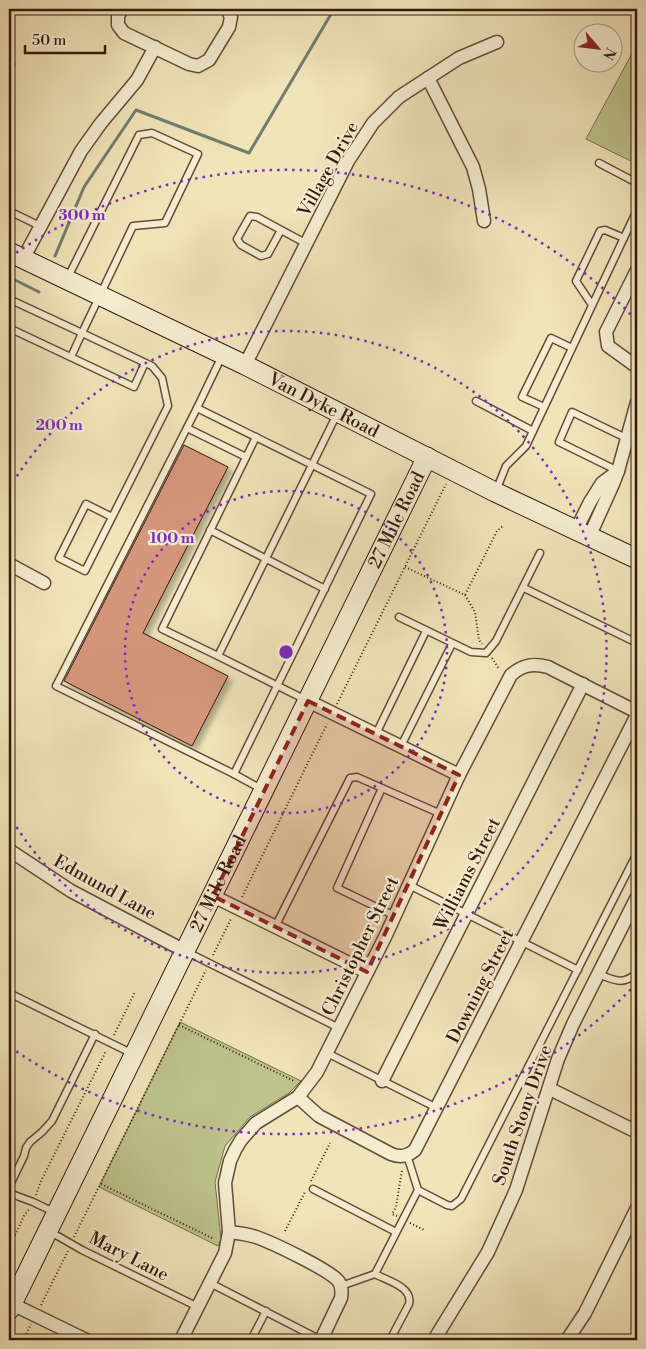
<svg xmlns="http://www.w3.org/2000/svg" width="646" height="1349" font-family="'Libre Bodoni',serif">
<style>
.green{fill:#bdc38c;stroke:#796e4d}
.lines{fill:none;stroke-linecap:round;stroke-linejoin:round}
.stream{stroke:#727d6e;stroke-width:3}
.building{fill:#d5977b;stroke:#35190e;filter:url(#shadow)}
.lane-casing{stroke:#644c39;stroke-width:9}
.street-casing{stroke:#644c39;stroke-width:15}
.secondary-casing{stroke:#35190e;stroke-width:21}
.path{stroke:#35190e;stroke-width:2;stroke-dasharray:1 2.5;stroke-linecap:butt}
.lane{stroke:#f5edd2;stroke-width:6}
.street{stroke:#f5edd2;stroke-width:12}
.secondary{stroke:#f5edd2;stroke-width:19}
.marked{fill:#8f2418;fill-opacity:0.2;stroke:#8f2418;stroke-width:4;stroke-dasharray:10 6;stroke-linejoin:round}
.ring{fill:none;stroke:#7b2cbf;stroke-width:2.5;stroke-dasharray:2.5 5}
.labels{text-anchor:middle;stroke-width:4.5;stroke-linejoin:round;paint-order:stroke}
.street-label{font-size:18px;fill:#35190e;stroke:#f5edd2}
.centre{fill:#7b2cbf;stroke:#f5edd2;stroke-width:2.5}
.ring-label{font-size:15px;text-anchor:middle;font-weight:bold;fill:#7b2cbf;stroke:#f5edd2;stroke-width:4.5;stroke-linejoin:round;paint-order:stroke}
</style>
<defs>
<filter id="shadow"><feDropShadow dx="4.5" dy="4.5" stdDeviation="2.5" flood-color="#0004"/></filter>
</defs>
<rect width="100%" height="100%" fill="#f0e4b9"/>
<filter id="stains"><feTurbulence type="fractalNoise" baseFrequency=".004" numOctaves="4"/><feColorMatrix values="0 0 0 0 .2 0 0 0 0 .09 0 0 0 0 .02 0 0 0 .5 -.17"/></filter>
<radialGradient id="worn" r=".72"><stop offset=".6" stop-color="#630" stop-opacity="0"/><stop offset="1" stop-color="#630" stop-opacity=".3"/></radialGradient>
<g class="green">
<polygon points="637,44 637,164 586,139"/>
<polygon points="180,1022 301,1081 289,1093 250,1117 225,1146 215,1182 221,1239 218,1246 99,1187"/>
</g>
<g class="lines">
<g class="stream">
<polyline points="55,256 84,187 136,110 249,153 334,9"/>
<polyline points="9,277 39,292"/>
</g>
</g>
<polygon class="building" points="184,445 228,467 143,633 228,676 192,746 64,681"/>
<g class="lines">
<g class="lane-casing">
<g id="lane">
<polyline points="9,63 11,64"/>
<polyline points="599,163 637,183"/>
<polyline points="9,211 40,226"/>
<polyline points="281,230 268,254 261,256 241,245 237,239 250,216 257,217 307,244"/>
<polyline points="68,277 139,135 152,133 198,154 165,223 133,226 82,333 152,366 162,378 168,406 85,571 59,558 86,504 112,517"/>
<polyline points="9,299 82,333 71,357"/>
<polyline points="592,305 576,281 600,231 605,230 624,238"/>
<polyline points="9,328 134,387 145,363"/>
<polyline points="476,401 533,431"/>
<polyline points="544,407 522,397 551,338 572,348"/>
<polygon points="197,408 371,494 234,774 56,686"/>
<polyline points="197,408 222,356"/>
<polyline points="187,428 246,457"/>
<polyline points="618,471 559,442 572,412 626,438"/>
<polyline points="496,491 506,466 526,446 637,210"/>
<polyline points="210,530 325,589"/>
<polyline points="524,588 637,643"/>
<polyline points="399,617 471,652 486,653 496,641 540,553"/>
<polyline points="218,656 162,629 256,437"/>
<polyline points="306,700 218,656 337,414"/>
<polyline points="376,734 426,631"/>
<polyline points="401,746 452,644"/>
<polyline points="234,774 263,790"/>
<polyline points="382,788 337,888 395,916"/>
<polyline points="409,885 578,970"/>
<polyline points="275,927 350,778 357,777 441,814"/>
<polyline points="187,952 339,1028"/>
<path d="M598 974C615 980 622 986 637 973"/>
<polyline points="9,993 133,1054"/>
<polyline points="327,1053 437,1108"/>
<polyline points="9,1187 24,1156 26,1148 30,1142 42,1132 52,1121 95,1034"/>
<polyline points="313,1189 396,1232"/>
<polyline points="418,1190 447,1205 452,1206 461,1199 637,853"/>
<polyline points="9,1193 33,1202 54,1212"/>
<polyline points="49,1231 82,1250 198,1307"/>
<path d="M375 1274C388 1281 413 1287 409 1304L390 1340"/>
<polyline points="210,1283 321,1340"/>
<polyline points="341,1286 375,1274 418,1190 407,1155"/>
<polyline points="251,1340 266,1311"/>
</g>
</g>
<g class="street-casing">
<g id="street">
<polyline points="122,9 118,16 118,25 124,33 189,64 198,66 209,60 229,27 231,17 227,9"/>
<polyline points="428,78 473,167 479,189 484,221"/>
<polyline points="23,259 81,151 101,123 137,80 155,47"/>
<polyline points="637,270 606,332 608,346 637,367"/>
<polyline points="245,365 348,161 373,123 399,97 459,58 497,42"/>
<polyline points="618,471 637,402"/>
<polyline points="576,530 590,502 602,483 618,471 613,484 590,535"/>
<polyline points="9,564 44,583"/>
<polyline points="308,701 459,775"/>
<polyline points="9,850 71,891 185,951"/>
<polyline points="213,896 367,972"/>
<polyline points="382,1081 583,684"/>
<polyline points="550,1089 637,1132"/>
<path d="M298 1097 319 1116 391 1154C401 1158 408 1156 415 1150L637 715"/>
<path d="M229 1232C238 1233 247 1234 256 1237 271 1242 332 1271 339 1282 342 1287 342 1292 341 1298L321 1340"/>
<polyline points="12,1304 86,1340"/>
<path d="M181 1340 225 1253 229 1232 225 1183 230 1161 235 1150 241 1140 256 1123 298 1097 317 1072 386 935 459 775 511 675C522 665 533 663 548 667L637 712"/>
<polyline points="434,1340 488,1252 516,1190 558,1059 573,1024 637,897"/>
<polyline points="567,1340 585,1313 637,1208"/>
</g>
</g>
<g class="secondary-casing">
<g id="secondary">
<path id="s1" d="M9 252 245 365 495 492 637 559"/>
<path id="s2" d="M9 1310 427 457"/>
</g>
</g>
<g class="path">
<polyline points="405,567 465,595 497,531 504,525"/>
<polyline points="465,595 475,612 479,640 482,644"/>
<polyline points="492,658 499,669"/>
<polyline points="337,704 446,484"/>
<polyline points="242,897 327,724"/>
<polyline points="213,955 231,919"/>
<polyline points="179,1025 294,1081"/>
<polyline points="114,1035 135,992"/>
<polyline points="311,1181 330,1143"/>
<polyline points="101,1184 214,1239"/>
<polyline points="36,1195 41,1181 106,1051"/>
<polyline points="397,1216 392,1214 396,1207 402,1170"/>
<polyline points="410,1223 424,1230"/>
<polyline points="285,1231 305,1192"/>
<polyline points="74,1237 206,970"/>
<polyline points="9,1248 24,1216 30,1208"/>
<polyline points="41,1305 68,1251"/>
<polyline points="23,1340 31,1324"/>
</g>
<use href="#lane" class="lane"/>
<use href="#street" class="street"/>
<use href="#secondary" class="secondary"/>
</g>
<path class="marked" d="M308 701 459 775 367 972 213 896Z"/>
<g class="ring">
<circle cx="286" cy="652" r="161"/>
<path d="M9 489A321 321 0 1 1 9 815"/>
<path d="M636 984A482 482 0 0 1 10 1047M10 257A482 482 0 0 1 636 320"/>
</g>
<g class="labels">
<g class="street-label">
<text transform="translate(328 169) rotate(-61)" y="6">Village Drive</text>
<text dy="6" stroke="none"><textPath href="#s1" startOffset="350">Van Dyke Road</textPath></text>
<text dy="6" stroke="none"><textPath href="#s2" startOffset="880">27 Mile Road</textPath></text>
<text transform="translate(467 874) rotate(-63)" y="6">Williams Street</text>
<text dy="6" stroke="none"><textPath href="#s2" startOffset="475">27 Mile Road</textPath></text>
<text transform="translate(105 887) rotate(29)" y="6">Edmund Lane</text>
<text transform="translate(360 946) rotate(-64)" y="6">Christopher Street</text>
<text transform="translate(480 986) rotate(-63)" y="6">Downing Street</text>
<text transform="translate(522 1115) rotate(-71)" y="6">South Stony Drive</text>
<text transform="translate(129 1256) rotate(27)" y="6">Mary Lane</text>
</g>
</g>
<circle cx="286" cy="652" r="8" class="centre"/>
<g class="ring-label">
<text x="82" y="220">300 m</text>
<text x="59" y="430">200 m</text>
<text x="172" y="543">100 m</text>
</g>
<rect width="646" height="1349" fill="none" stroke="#f0e4b9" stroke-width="30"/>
<rect x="10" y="10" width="626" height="1329" fill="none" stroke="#35190e" stroke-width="2.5"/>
<rect x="15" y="15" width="616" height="1319" fill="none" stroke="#35190e"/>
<g transform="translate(598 48) rotate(118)"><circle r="24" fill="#f5edd2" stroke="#a89884"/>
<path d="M0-4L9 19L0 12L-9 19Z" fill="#8f2418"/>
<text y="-8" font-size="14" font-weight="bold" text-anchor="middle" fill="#35190e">N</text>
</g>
<path d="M25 45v8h80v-8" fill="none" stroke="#35190e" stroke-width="2.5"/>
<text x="32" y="45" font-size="15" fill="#35190e" stroke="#f5edd2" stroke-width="4" paint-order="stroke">50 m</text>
<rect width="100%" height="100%" filter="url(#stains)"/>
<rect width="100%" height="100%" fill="url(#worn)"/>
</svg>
